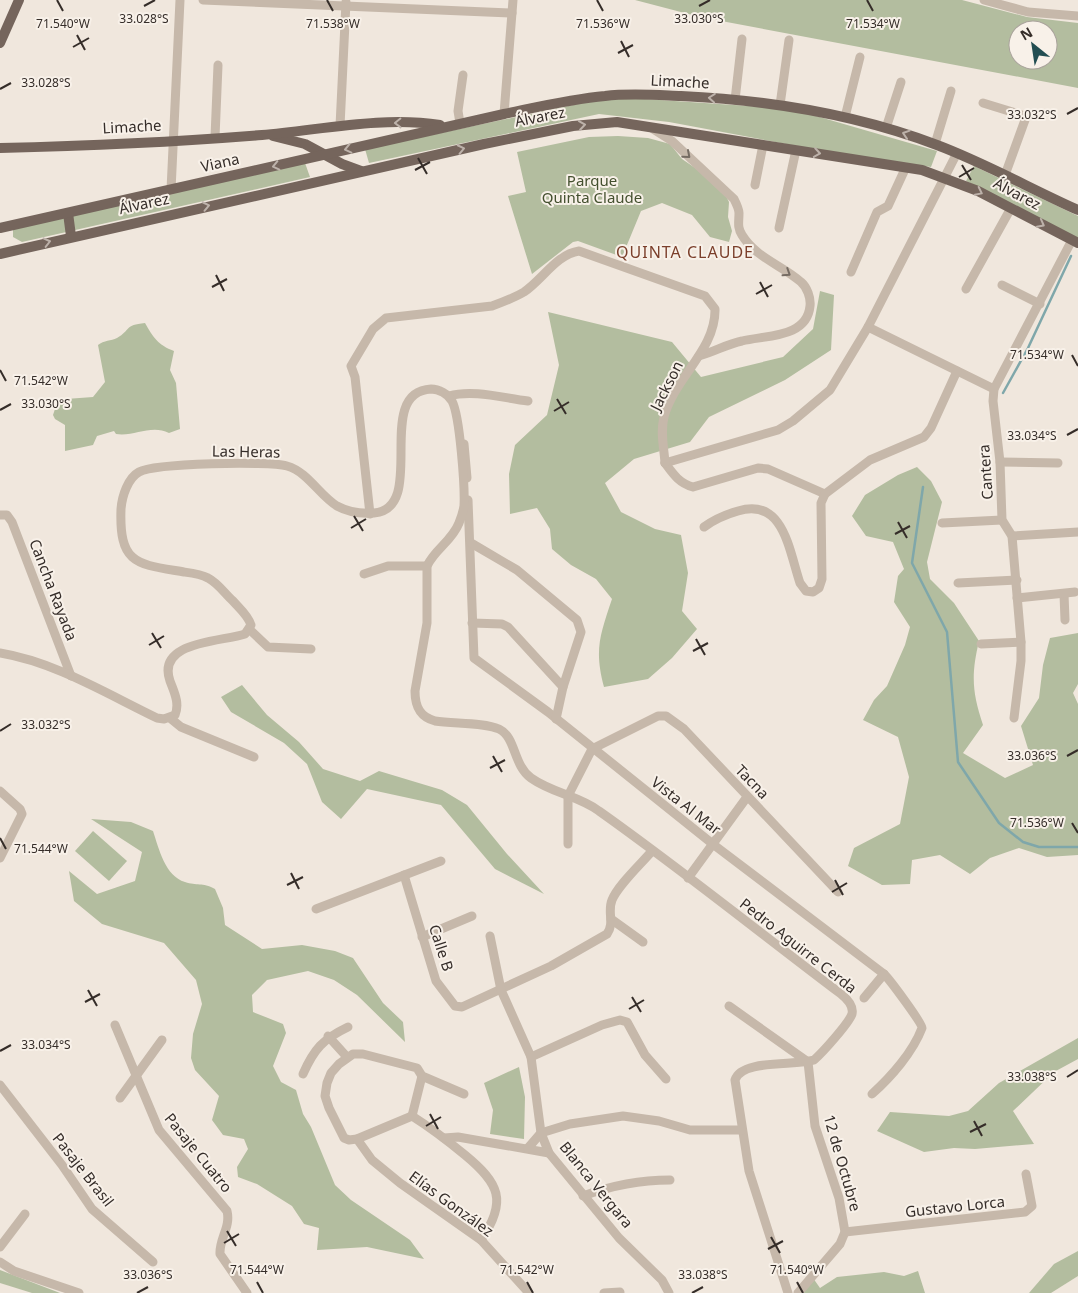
<svg xmlns="http://www.w3.org/2000/svg" width="1078" height="1293" font-family="'Noto Sans',sans-serif">
<style>
.green{fill:#b3bd9f;fill-rule:evenodd}
.lines{fill:none;stroke-linecap:round;stroke-linejoin:round}
.stream{stroke:#7fa7aa;stroke-width:2.5}
.minor{stroke:#c6b8aa;stroke-width:9}
.major{stroke:#75655c;stroke-width:10}
.oneway{stroke:#bdb2aa}
.oneway2{stroke:#766c63}
.ticks{fill:none;stroke:#352d29;stroke-width:2}
.labels{text-anchor:middle;stroke-width:4;stroke-linejoin:round;paint-order:stroke}
.street-label{font-size:15px;fill:#352d29;stroke:#f8f1e9}
.park-label{font-size:15px;fill:#44502f;stroke:#f8f1e9}
.neighbourhood-label{font-size:16px;letter-spacing:1px;fill:#7b3f2b;stroke:#f8f1e9}
.ticks-label{font-size:12px;text-anchor:middle;fill:#352d29;stroke:#f8f1e9;stroke-width:4;stroke-linejoin:round;paint-order:stroke}
</style>
<rect width="100%" height="100%" fill="#f0e7dd"/>
<g class="green">
<path d="M635 0H962L1027 17 1078 23V88L700 17ZM1018 30H1048V60H1018Z"/>
<polygon points="630,98 792,109 937,151 931,167 802,147 669,122 599,114 369,163 365,149 592,101"/>
<polygon points="618,136 648,138 670,144 682,159 707,176 726,196 729,202 728,217 732,231 729,242 710,237 692,215 662,203 641,211 622,257 578,241 573,242 532,274 508,196 526,192 517,152 589,137"/>
<polygon points="305,163 310,177 22,242 13,237 13,229"/>
<polygon points="974,166 1078,216 1078,238 966,181"/>
<path d="M820 291 834 295 831 350 785 380 709 417 690 442 634 459 605 483 621 512 655 529 681 535 688 573 682 611 697 629 672 658 648 679 604 687C594 650 600 635 612 599L596 579 571 565 552 549 550 529 537 508 510 514 509 474 515 445 547 415 559 365 548 312 672 342 701 377 783 357 813 329Z"/>
<path d="M145 323C153 337 158 345 174 351L170 370 176 383 180 429 169 433C151 424 134 437 116 434L114 431 97 436 93 445 65 451V425L55 419 53 415 56 406 66 399 93 397 105 382 98 345C104 340 111 341 117 338 131 330 124 325 145 323Z"/>
<path d="M917 467 931 481 942 502 927 562 930 579 954 603 979 641C971 675 972 692 983 725L963 753 1005 778 1033 765 1021 726 1039 698 1043 665 1050 638 1078 633V684L1073 693 1078 704V855L1047 857 1019 848 990 858 970 874 940 855 912 860 910 884 882 885 848 866 854 848 900 824 909 777 898 737 863 720 874 700 887 686 905 645 910 627 894 602 898 576 904 569 893 542 866 536 852 516 865 495 898 475Z"/>
<polygon points="242,685 267,715 299,742 323,769 360,781 379,771 442,790 467,805 507,854 544,894 495,869 441,805 367,789 341,819 322,802 307,764 284,743 231,712 221,697"/>
<path d="M91 819 131 822 153 831C159 849 165 876 185 882 197 886 202 882 215 889L223 908 225 925 262 949 302 945 335 951 353 958 383 1003 403 1022 405 1042 357 995 334 980 308 971 267 980 252 995 253 1012 283 1024 286 1033 273 1066 281 1082 296 1090 303 1114 311 1127 335 1185 351 1200 410 1240 424 1259 367 1247 317 1250 319 1228 304 1224 292 1206 257 1184 238 1177 237 1167 248 1149 244 1139 223 1135 212 1120 219 1096 195 1070 191 1058 193 1034 202 1004 196 980 164 943 102 924 74 901 69 871 97 894 135 881 142 852Z"/>
<polygon points="93,831 127,861 109,881 75,851"/>
<polygon points="1078,1038 1078,1059 1054,1072 1013,1111 1034,1144 975,1149 954,1148 924,1152 877,1131 890,1112 949,1116 968,1111 999,1083"/>
<polygon points="519,1067 525,1097 524,1139 490,1134 493,1110 484,1083"/>
<polygon points="1078,1251 1078,1276 1051,1293 1029,1293 1054,1264"/>
<polygon points="0,1270 60,1293 32,1293 0,1283"/>
<polygon points="918,1271 925,1293 800,1293 813,1278 820,1288 837,1277 884,1272 904,1276"/>
</g>
<g class="lines">
<g class="stream">
<polyline points="1003,393 1028,348 1071,256"/>
<polyline points="923,487 912,563 947,632 958,762 999,823 1023,842 1039,847 1078,847"/>
</g>
<g class="minor">
<polyline points="203,0 512,13"/>
<polyline points="984,0 1028,12 1078,16"/>
<polyline points="735,100 742,39"/>
<polyline points="983,103 1022,115 1025,120 1005,175"/>
<polyline points="780,105 789,40"/>
<polyline points="504,114 513,0"/>
<polyline points="845,117 860,57"/>
<polyline points="460,123 458,111 463,75"/>
<polyline points="340,126 346,2"/>
<polyline points="886,128 901,82"/>
<path d="M653 129 672 141 734 199C736 203 739 209 739 213 739 222 737 227 742 235 756 258 782 265 801 282 807 287 811 298 810 306 807 338 766 335 742 341 727 344 714 352 699 356"/>
<polyline points="215,137 218,65"/>
<polyline points="935,144 951,91"/>
<polyline points="755,185 763,145"/>
<polyline points="171,190 180,0"/>
<polyline points="779,228 796,150"/>
<polyline points="851,272 877,212 888,206 906,167"/>
<polyline points="1002,285 1040,304"/>
<polyline points="966,289 1011,208"/>
<polyline points="868,327 994,389"/>
<path d="M449 396C473 389 503 398 528 401"/>
<polyline points="464,444 467,478"/>
<polyline points="1000,462 1058,463"/>
<polyline points="665,463 778,430 793,421 830,390 868,327 957,153"/>
<path d="M665 463C673 474 679 483 693 487L758 468 768 469 825 494 870 460 924 437 931 428 957 371"/>
<path d="M468 500 474 658 548 712 714 845 884 974C890 980 922 1023 922 1028 913 1052 891 1077 872 1094"/>
<path d="M370 514 355 377 351 366 373 329 386 318 492 306C503 302 514 298 524 292 542 280 557 254 579 251L705 296 715 309C716 350 674 378 664 417 660 433 664 447 665 463"/>
<polyline points="0,515 7,515 12,522 71,676"/>
<polyline points="942,523 1002,520"/>
<path d="M704 527C715 519 724 515 738 511 784 497 789 551 800 583L806 591 813 592 819 588 822 579 821 503 825 494"/>
<polyline points="1012,536 1078,532"/>
<polyline points="471,543 517,570 577,620 581,632 563,687 556,719"/>
<polyline points="364,574 388,566 427,566"/>
<polyline points="958,583 1017,580"/>
<polyline points="1064,594 1065,620"/>
<polyline points="1017,598 1075,592"/>
<polyline points="472,623 502,624 508,627 563,687"/>
<polyline points="249,629 268,647 311,649"/>
<polyline points="981,644 1021,642"/>
<path d="M0 653C55 662 107 694 157 718L164 719 175 715C180 703 174 692 170 681 156 641 221 642 245 634L251 625C248 615 239 608 233 601 225 594 218 583 208 578 201 574 192 573 184 572 137 564 119 565 121 509 122 496 128 478 139 472 155 463 268 461 287 466 308 472 319 495 337 506 348 512 361 514 374 513 429 508 372 392 431 389 439 389 448 394 452 401 460 416 465 488 464 506 463 512 461 518 459 523 452 541 435 549 427 566V623L415 691C415 707 420 717 435 721 453 724 483 722 499 729 516 737 513 765 531 778 552 793 579 796 599 811 681 869 760 933 841 994 846 998 854 1005 852 1014 849 1023 823 1052 814 1060 795 1066 741 1059 735 1080L749 1171 788 1293"/>
<polyline points="170,718 181,727 254,757"/>
<polyline points="1014,718 1021,661 1021,642 1012,536 1002,520 1000,462 993,401 994,389 1072,240"/>
<polyline points="0,791 20,809 22,814 0,858"/>
<polyline points="568,844 568,796 592,749 658,716 666,716 684,729 838,892"/>
<path d="M404 875 436 981 455 1006 462 1007 551 966 607 934C615 923 607 912 612 900 618 885 641 864 652 851"/>
<polyline points="688,878 747,797"/>
<polyline points="316,909 441,861"/>
<polyline points="611,919 643,942"/>
<polyline points="490,936 501,990 531,1057 541,1133 549,1153 619,1238 662,1280 669,1293"/>
<polyline points="422,937 472,916"/>
<polyline points="864,998 884,974"/>
<polyline points="729,1006 808,1062 815,1126 839,1198 845,1232 840,1244 798,1293"/>
<path d="M115 1025 159 1130 227 1211C231 1227 219 1239 220 1254L247 1293"/>
<polyline points="328,1036 347,1057"/>
<polyline points="531,1057 602,1025 620,1020 627,1022 645,1055 666,1079"/>
<path d="M303 1074C314 1049 323 1039 348 1027"/>
<polyline points="0,1085 62,1165 92,1209 153,1262"/>
<polyline points="120,1098 162,1040"/>
<polyline points="412,1116 357,1139 349,1140 344,1138 329,1108 325,1096 327,1083 331,1073 339,1064 353,1054 363,1054 417,1068 422,1076 464,1094"/>
<path d="M412 1116C431 1128 448 1141 465 1155 499 1183 508 1201 481 1240"/>
<polyline points="412,1116 422,1076"/>
<polyline points="444,1138 458,1137 549,1153"/>
<polyline points="357,1139 372,1160 400,1183 481,1240 529,1293"/>
<polyline points="528,1148 541,1133 570,1124 623,1116 659,1121 690,1130 742,1130"/>
<path d="M583 1196C613 1185 639 1180 670 1180"/>
<polyline points="845,1232 1025,1212 1032,1206 1026,1174"/>
<polyline points="0,1247 25,1214"/>
<polyline points="0,1262 14,1271 79,1293"/>
<polyline points="604,1293 620,1292"/>
</g>
<g class="major">
<polyline points="0,43 19,0"/>
<polyline points="273,136 305,144 342,164 361,171"/>
<path d="M0 148C87 146 175 142 262 135 321 130 382 116 440 125"/>
<polyline points="68,213 71,236"/>
<path d="M0 228 504 114C538 107 571 99 605 96 630 93 656 95 681 96 767 100 856 114 937 145 985 163 1031 189 1078 210"/>
<polyline points="0,254 484,144 573,126 617,122 922,170 978,191 1078,243"/>
</g>
</g>
<defs><path id="oneway-chevron" d="M-2-3.5L2.5 0L-2 3.5" fill="none" stroke-width="1.6" stroke-linecap="round" stroke-linejoin="round" transform="scale(1.25)"/></defs>
<g class="oneway">
<use href="#oneway-chevron" transform="translate(712 98) rotate(-175)"/>
<use href="#oneway-chevron" transform="translate(398 123) rotate(179)"/>
<use href="#oneway-chevron" transform="translate(582 125) rotate(-8)"/>
<use href="#oneway-chevron" transform="translate(906 134) rotate(-162)"/>
<use href="#oneway-chevron" transform="translate(348 149) rotate(167)"/>
<use href="#oneway-chevron" transform="translate(461 149) rotate(-12)"/>
<use href="#oneway-chevron" transform="translate(817 153) rotate(9)"/>
<use href="#oneway-chevron" transform="translate(276 166) rotate(167)"/>
<use href="#oneway-chevron" transform="translate(979 192) rotate(26)"/>
<use href="#oneway-chevron" transform="translate(206 206) rotate(-12)"/>
<use href="#oneway-chevron" transform="translate(1041 224) rotate(28)"/>
<use href="#oneway-chevron" transform="translate(47 242) rotate(-14)"/>
</g>
<g class="oneway2">
<use href="#oneway-chevron" transform="translate(687 155) rotate(41)"/>
<use href="#oneway-chevron" transform="translate(787 273) rotate(33)"/>
</g>
<path class="ticks" d="M57 0 63 11M327 0 333 11M597 0 603 11M867 0 873 11M144 6 155 0M699 6 710 0M77 35 85 50M621 41 629 57M73 47 89 38M618 53 633 45M0 89 11 83M1067 114 1078 108M418 158 427 174M962 165 971 180M415 170 430 162M959 177 974 168M216 275 224 291M760 282 768 297M212 287 227 279M756 294 772 285M1072 355 1078 366M0 370 6 381M557 399 566 414M0 410 11 404M554 411 569 402M1067 435 1078 429M354 516 363 531M898 522 907 538M351 528 366 519M895 534 910 526M152 633 161 648M696 639 705 655M149 645 164 636M693 651 708 643M0 731 11 724M493 756 502 772M1067 756 1078 750M490 768 505 760M1072 823 1078 833M0 838 6 849M291 873 299 889M835 880 843 895M287 885 303 877M832 892 847 883M88 990 97 1006M632 997 641 1012M85 1002 100 994M629 1009 644 1000M0 1051 11 1045M1067 1077 1078 1070M430 1114 438 1129M974 1121 982 1136M426 1126 441 1117M970 1132 986 1124M227 1231 236 1246M771 1237 780 1253M224 1243 239 1234M768 1249 783 1241M257 1282 263 1293M527 1282 533 1293M797 1282 803 1293M137 1293 148 1287M692 1293 703 1287"/>
<g class="labels">
<g class="street-label">
<text transform="translate(680 82) rotate(3)" y="5">Limache</text>
<text transform="translate(540 117) rotate(-11)" y="5">Álvarez</text>
<text transform="translate(132 127) rotate(-3)" y="5">Limache</text>
<text transform="translate(220 163) rotate(-13)" y="5">Viana</text>
<text transform="translate(1017 194) rotate(28)" y="5">Álvarez</text>
<text transform="translate(144 204) rotate(-12)" y="5">Álvarez</text>
<text transform="translate(667 386) rotate(-63)" y="5">Jackson</text>
<text transform="translate(246 452) rotate(1)" y="5">Las Heras</text>
<text transform="translate(986 472) rotate(-94)" y="5">Cantera</text>
<text transform="translate(53 590) rotate(69)" y="5">Cancha Rayada</text>
<text transform="translate(752 782) rotate(46)" y="5">Tacna</text>
<text transform="translate(686 806) rotate(38)" y="5">Vista Al Mar</text>
<text transform="translate(798 946) rotate(38)" y="5">Pedro Aguirre Cerda</text>
<text transform="translate(441 948) rotate(72)" y="5">Calle B</text>
<text transform="translate(198 1153) rotate(51)" y="5">Pasaje Cuatro</text>
<text transform="translate(842 1163) rotate(74)" y="5">12 de Octubre</text>
<text transform="translate(83 1170) rotate(52)" y="5">Pasaje Brasil</text>
<text transform="translate(596 1185) rotate(51)" y="5">Blanca Vergara</text>
<text transform="translate(451 1204) rotate(36)" y="5">Elías González</text>
<text transform="translate(955 1207) rotate(-6)" y="5">Gustavo Lorca</text>
</g>
<g class="park-label">
<text x="592" y="186">Parque<tspan x="592" dy="17">Quinta Claude</tspan></text>
</g>
<g class="neighbourhood-label">
<text x="685" y="258">QUINTA CLAUDE</text>
</g>
</g>
<g class="ticks-label">
<text x="144" y="23">33.028°S</text>
<text x="699" y="23">33.030°S</text>
<text x="603" y="28">71.536°W</text>
<text x="873" y="28">71.534°W</text>
<text x="63" y="28">71.540°W</text>
<text x="333" y="28">71.538°W</text>
<text x="46" y="87">33.028°S</text>
<text x="1032" y="119">33.032°S</text>
<text x="1037" y="359">71.534°W</text>
<text x="41" y="385">71.542°W</text>
<text x="46" y="408">33.030°S</text>
<text x="1032" y="440">33.034°S</text>
<text x="46" y="729">33.032°S</text>
<text x="1032" y="760">33.036°S</text>
<text x="1037" y="827">71.536°W</text>
<text x="41" y="853">71.544°W</text>
<text x="46" y="1049">33.034°S</text>
<text x="1032" y="1081">33.038°S</text>
<text x="257" y="1274">71.544°W</text>
<text x="527" y="1274">71.542°W</text>
<text x="797" y="1274">71.540°W</text>
<text x="148" y="1279">33.036°S</text>
<text x="703" y="1279">33.038°S</text>
</g>
<g transform="translate(1033 45) rotate(330)"><circle r="24" fill="#f8f1e9" stroke="#aaa39c"/>
<path d="M0-4L9 19L0 12L-9 19Z" fill="#234e52"/>
<text y="-8" font-size="14" font-weight="bold" text-anchor="middle" fill="#352d29">N</text>
</g>
</svg>
